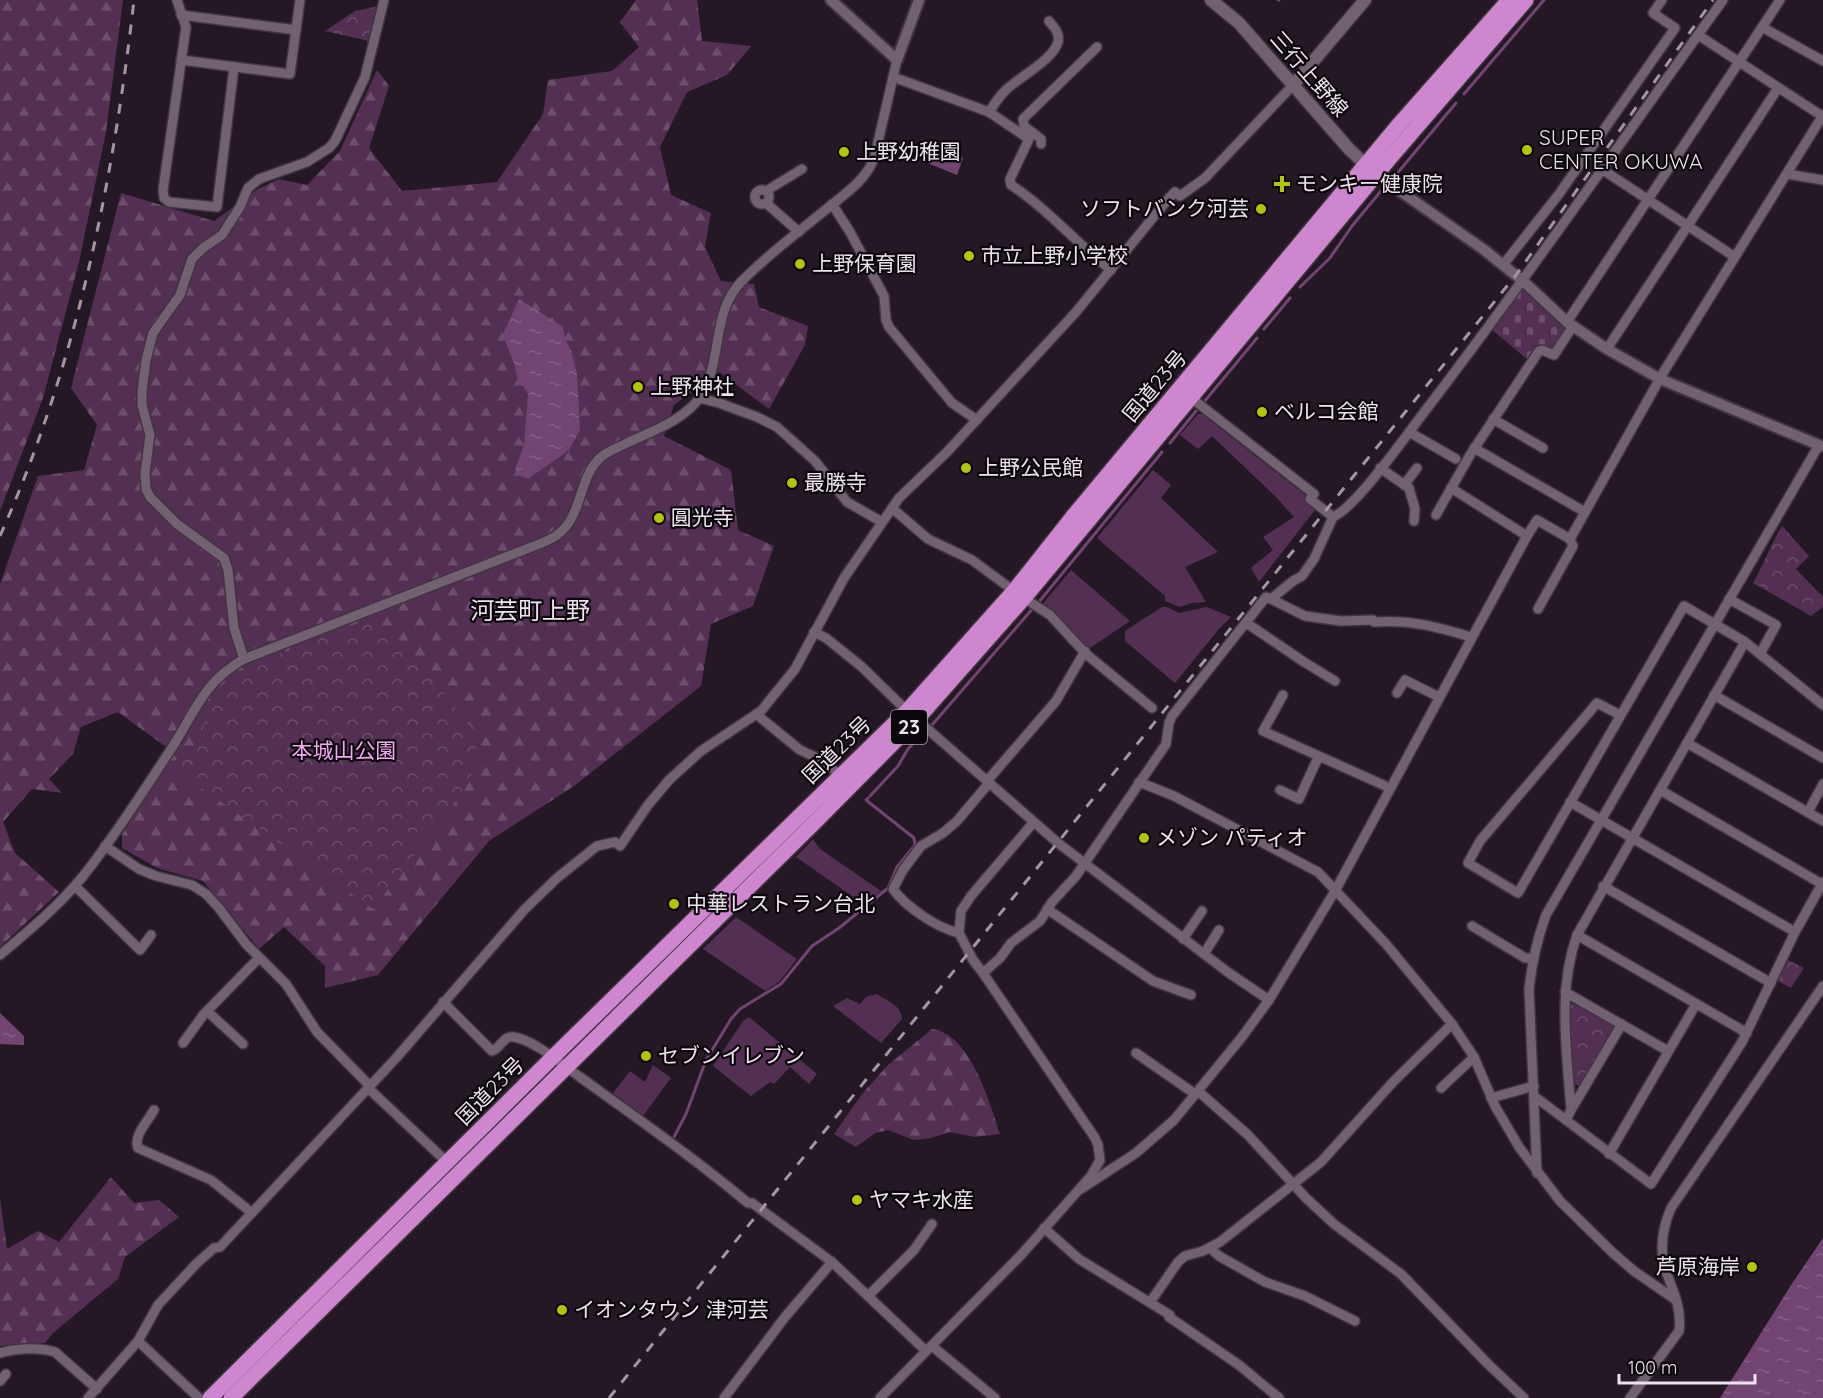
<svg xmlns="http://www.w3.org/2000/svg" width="1823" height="1398" font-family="Quicksand,'Noto Sans JP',sans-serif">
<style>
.green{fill:#533053}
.forest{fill:url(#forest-firs)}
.cemetery{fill:url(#cemetery-stones)}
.park{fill:url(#park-crowns)}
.water{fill:url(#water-ripples)}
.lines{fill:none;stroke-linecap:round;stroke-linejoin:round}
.stream{stroke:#724472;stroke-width:3}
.minor-casing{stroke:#3f353f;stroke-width:12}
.tertiary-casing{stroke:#3f353f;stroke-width:14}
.secondary-casing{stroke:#3f353f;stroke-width:15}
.trunk-casing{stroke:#3f353f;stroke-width:18}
.minor{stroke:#716171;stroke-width:9}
.tertiary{stroke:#716171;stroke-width:10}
.secondary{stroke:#716171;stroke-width:12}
.trunk{stroke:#ce86ce;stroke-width:15}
.rail{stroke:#a196a1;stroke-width:3;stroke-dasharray:10 10;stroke-linecap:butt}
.poi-dot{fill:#b1c500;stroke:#0b060b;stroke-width:2}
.labels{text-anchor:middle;stroke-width:4.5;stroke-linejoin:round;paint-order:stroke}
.shield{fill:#0b060b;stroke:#a8a1a8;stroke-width:1.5}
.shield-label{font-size:20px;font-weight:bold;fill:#ece3ec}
.street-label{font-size:21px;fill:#ece3ec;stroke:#0b060b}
.poi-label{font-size:21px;fill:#ece3ec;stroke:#0b060b;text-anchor:start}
.park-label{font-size:21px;fill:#f0aaf0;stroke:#0b060b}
.quarter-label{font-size:24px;fill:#ece3ec;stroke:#0b060b}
</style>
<defs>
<pattern id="forest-firs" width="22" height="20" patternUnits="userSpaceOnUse" patternTransform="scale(1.5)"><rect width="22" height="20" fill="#533053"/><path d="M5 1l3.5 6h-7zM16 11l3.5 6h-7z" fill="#6c4e6c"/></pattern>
<pattern id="cemetery-stones" width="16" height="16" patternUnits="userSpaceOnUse" patternTransform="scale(1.5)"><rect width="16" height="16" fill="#533053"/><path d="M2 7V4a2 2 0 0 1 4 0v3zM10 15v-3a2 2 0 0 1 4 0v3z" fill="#6c4e6c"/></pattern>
<pattern id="park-crowns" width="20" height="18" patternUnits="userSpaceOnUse" patternTransform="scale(1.5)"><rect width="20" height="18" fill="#533053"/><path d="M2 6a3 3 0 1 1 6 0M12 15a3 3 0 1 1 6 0" fill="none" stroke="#6c4e6c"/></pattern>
<pattern id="water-ripples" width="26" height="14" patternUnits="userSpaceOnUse" patternTransform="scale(1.5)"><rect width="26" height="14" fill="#724472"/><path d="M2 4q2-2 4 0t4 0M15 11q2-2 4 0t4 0" fill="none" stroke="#865f86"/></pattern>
</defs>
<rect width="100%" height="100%" fill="#251825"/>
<g class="green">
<polygon points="1198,414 1202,414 1309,498 1315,510 1259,582 1251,568 1273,550 1263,537 1294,517 1277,498 1212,436 1198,449 1180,435"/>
<polygon points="1153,470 1171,485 1161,498 1218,552 1185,567 1206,602 1192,603 1180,607 1165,601 1165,596 1097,538"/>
<polygon points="1071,570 1130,621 1087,650 1040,607"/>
<polygon points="1162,607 1167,607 1179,613 1207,607 1231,617 1219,629 1175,683 1125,641 1125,631"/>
<polygon points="813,839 820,849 881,891 865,905 796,857"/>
<polygon points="736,917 797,959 779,982 765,991 703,949"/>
<path d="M877 994C887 1001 902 1006 902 1019L881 1043 833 1006 847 998 860 1004 866 997Z"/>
<polygon points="749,1017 817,1074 809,1084 790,1067 774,1084 770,1082 751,1096 713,1066 743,1021"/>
<polygon points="653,1065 671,1078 643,1116 613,1093 630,1071 645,1082"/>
</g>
<g class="forest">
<polygon points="0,0 123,0 106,132 79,262 43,398 0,511"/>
<polygon points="636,0 697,0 702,41 751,46 727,75 687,92 660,147 671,195 711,213 705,247 721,281 754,284 759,307 808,326 805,345 769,409 719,372 674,405 664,436 731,470 738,530 774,546 753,606 711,624 701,686 574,786 489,841 378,975 325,988 325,966 284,927 259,949 203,881 157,868 122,848 122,834 173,752 118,712 81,727 73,754 49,779 62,793 32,789 3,822 15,853 59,892 0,947 0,584 38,476 84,470 97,425 71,388 121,193 214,221 258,189 279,179 307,185 340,151 377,70 389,86 369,148 402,191 497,182 543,114 548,80 612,71 639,47 620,22"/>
<path d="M932 1029C970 1033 990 1103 1000 1134L975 1137 949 1132 931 1138 914 1140 888 1130 875 1133 856 1147 834 1134 862 1094 887 1066Z"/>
<polygon points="111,1177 134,1203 159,1200 179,1217 125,1257 118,1279 53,1333 45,1343 0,1346 0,1198 7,1249 38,1231 59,1242"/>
</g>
<polygon class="cemetery" points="1521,290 1524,290 1567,329 1554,350 1538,346 1530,359 1527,359 1491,329"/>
<g class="park">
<polygon points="378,6 369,41 325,31 355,11"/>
<path d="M1782 526 1809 556 1796 569 1823 597V607L1811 616 1753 583C1764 564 1771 544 1782 526Z"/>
<polygon points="368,619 438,686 477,734 474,770 459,797 373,909 169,765 191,749 201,734 215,694 221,686 233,676 253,665"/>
<polygon points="1786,959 1804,968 1791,988 1778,981"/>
<polygon points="1575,1002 1612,1023 1614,1030 1581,1086 1573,1084 1570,1005"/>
</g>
<g class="water">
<polygon points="932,146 963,158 957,175 925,162"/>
<polygon points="519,299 563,327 565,340 571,350 577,374 580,430 569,450 528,479 516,474 515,470 524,445 528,394 517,377 515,366 505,341 504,332"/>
<polygon points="0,1013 24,1036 24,1045 0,1044"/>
<polygon points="1823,1238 1823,1398 1720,1398 1793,1282"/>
</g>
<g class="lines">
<g class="stream">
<polyline points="1278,0 1279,0"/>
<polyline points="1464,94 1544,0"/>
<polyline points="1395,176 1456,103"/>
<polyline points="1300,287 1330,258 1352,226 1381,191"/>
<polyline points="1264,329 1290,298"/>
<polyline points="1204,402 1257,338"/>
<polyline points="1170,443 1196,411"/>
<polyline points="1038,603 1162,452"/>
<polyline points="932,725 1034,607"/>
<polyline points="870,796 898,766 908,749 924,732"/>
<polyline points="674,1137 686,1114 706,1060 731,1019 740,1009 781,984 812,946 839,928 888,888 897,867 915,845 914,838 866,800 868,798"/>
</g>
<g class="minor-casing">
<g id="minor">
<polyline points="177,0 186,27 163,190 164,198 169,202 217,207 234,67"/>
<polyline points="181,15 296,30"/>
<polyline points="1762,27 1823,61"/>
<polyline points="1698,35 1822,116"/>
<polyline points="181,60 290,74 300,0"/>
<path d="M893 77 989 112 1029 139 1010 179 1011 185C1048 209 1076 243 1111 270"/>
<path d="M989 112C994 105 999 96 1006 90 1019 77 1053 60 1058 42 1060 33 1054 27 1049 21"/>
<polyline points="1041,144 1041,139 1024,126 1023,119 1097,47"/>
<polyline points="1603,170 1735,257"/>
<polyline points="1787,174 1823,180"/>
<circle cx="762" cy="197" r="7"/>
<polyline points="766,191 802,169"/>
<polyline points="766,203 799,232"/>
<polyline points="832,204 850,232 884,296 886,320 889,327 952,403 977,420"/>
<polyline points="1503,265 1559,194 1675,28 1653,13 1662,0"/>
<polyline points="1567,322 1780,0"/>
<polyline points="1607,349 1778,88"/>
<polyline points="699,398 719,403 757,417 777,427 815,461 847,502 882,522"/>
<polyline points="1493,419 1543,448"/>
<polyline points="1409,432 1456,459"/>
<polyline points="1474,448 1585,512"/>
<polyline points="1380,468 1409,488 1415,509 1414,521"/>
<polyline points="1404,485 1417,468"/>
<polyline points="1451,488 1527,536"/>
<polyline points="892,508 928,539 972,560 1014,591"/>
<polyline points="1436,515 1470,455 1539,351 1542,350 1554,355 1573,326"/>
<path d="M1333 517C1356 507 1405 437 1422 415 1526 279 1623 139 1723 0"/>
<polyline points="1024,598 1050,615 1086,654 1152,708"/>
<path d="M1271 599 1305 616 1341 621 1373 620 1374 622C1408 619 1438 627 1471 637"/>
<polyline points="1729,599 1776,625 1760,654"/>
<polyline points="1538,609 1573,546 1570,539"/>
<polyline points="1245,624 1251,626 1304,662 1335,681"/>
<polyline points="814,632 826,638 862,667 907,711 1058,843 1229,973 1269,1000"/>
<polyline points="244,659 234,628 228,570 224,558 177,524 150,497 146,489 145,473 150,435 142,405 142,392 146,360 153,333 180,295 192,259 203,248 222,235 240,207 248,188 259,179 307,162 329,148 335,141 365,77 384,0"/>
<polyline points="1397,693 1405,680 1439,697"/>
<polyline points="1283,695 1263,731 1390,788"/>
<polyline points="1714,695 1823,758"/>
<polyline points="756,714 800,750 822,760 841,776"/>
<polyline points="1620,715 1597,703 1480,841 1468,863 1518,893 1684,606 1745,642 1823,705"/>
<polyline points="1687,743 1823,821"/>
<polyline points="987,781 1056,701 1085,651"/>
<polyline points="1139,782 1174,796 1318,872 1386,944 1452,1024 1474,1057 1495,1106 1519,1147 1560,1201 1613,1253 1634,1271 1676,1300"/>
<polyline points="1280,790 1299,799 1316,762 1320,757"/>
<polyline points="1660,790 1822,884"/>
<polyline points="1570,802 1795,932"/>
<polyline points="1808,812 1823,784"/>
<polyline points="105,846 139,869 156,876 192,885 206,894 219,908 246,944 286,984 317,1032 370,1086"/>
<polyline points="75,886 140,950 151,935"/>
<polyline points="1603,886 1771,983"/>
<polyline points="1047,909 1153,981 1191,995"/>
<polyline points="1472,926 1525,958 1533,958"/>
<path d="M959 933C937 928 906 907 893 889L903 870 921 846 943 833 957 821 989 783"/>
<polyline points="1577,935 1747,1033"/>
<polyline points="1183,939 1202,911"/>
<polyline points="1204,954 1219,930"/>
<path d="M0 955C32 928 65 901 91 866 120 828 147 786 173 746 196 709 205 681 244 659L524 550C535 545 548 542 557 535 583 517 578 477 601 457 608 451 617 448 625 444 650 432 685 420 701 396 723 361 711 313 741 282 766 256 796 234 824 211 843 195 868 180 875 155L897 60"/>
<polyline points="983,973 973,960 959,933 961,911 971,896 1033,823"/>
<polyline points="1565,992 1668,1051"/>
<path d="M443 1002 492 1051C501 1048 503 1035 514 1037 534 1040 563 1065 580 1077 637 1118 694 1158 748 1203H752L832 1262 926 1351"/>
<polyline points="207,1011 243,1044"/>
<polyline points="183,1043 204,1014 259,958"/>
<polyline points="1136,1053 1195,1094"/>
<polyline points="368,1088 448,1163"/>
<polyline points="1441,1088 1474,1057"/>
<polyline points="1198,1091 1248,1135 1306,1198 1334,1224 1401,1274 1488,1364 1524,1398"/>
<polyline points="1534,1096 1651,1184 1742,1042 1795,932 1823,882"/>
<polyline points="1491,1098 1534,1086"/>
<path d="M154 1110C148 1121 133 1136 138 1148L211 1180 252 1213"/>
<polyline points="1571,1110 1622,1024"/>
<path d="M1566 1120 1571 1110C1567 1052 1557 991 1577 935L1745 642"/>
<polyline points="1609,1154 1696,1004"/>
<path d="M1537 1173 1529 989C1532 963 1537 939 1546 915L1819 445 1823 447"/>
<polyline points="1081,1189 1136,1153 1174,1120 1242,1037 1269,1000 1335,891 1527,536 1537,520 1570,539 1663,373 1823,115"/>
<polyline points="1044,1228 1079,1259 1170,1315"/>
<polyline points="1210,1248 1219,1256 1265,1282 1305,1296 1355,1321"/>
<polyline points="868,1296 914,1250 932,1224"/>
<polyline points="1151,1301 1178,1262 1185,1256 1203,1251 1220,1242 1321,1162 1393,1082 1452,1024"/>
<polyline points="1169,1317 1239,1365 1279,1398"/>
<polyline points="138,1341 199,1398"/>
<polyline points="932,1346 995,1398"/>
<path d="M0 1353C16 1348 39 1347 55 1352L97 1389"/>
<polyline points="0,1381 6,1374"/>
<polyline points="88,1398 138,1341 158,1305 197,1263 214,1248 220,1247 397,1057 524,910 557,878 597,846 615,842 620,846 648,805 669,780 701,751 761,711 795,669 844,578 899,498 947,452 1076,312 1169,198 1175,192 1180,196 1205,178 1294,84"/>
<polyline points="724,1398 785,1317 832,1262"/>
<polyline points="880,1398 1021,1255 1091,1176 1100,1160 1098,1145 1095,1138 983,973 1000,958 1011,943 1040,921 1052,902 1076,876 1166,744 1169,723 1172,716 1266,597 1271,599 1293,581 1302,576 1314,559 1333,517 1310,499 1314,494 1190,397"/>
<path d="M1630 1398 1679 1331C1682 1310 1674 1292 1666 1272 1659 1250 1662 1229 1671 1208L1823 986"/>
</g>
</g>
<g class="tertiary-casing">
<g id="tertiary">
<polyline points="831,0 897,60 919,0"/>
<polyline points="1377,175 1483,249 1523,281 1567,322 1607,349 1660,379 1819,445"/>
</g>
</g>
<g class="secondary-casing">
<g id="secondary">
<polyline points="1211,0 1239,23 1349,149 1370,169"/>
<polyline points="1294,84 1365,0"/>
</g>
</g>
<g class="trunk-casing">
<g id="trunk">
<polyline points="210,1398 553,1057 907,711 1014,591 1075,514 1396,128 1509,0"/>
<polyline points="231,1398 815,822 917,719 1024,598 1390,158 1526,0"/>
</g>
</g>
<use href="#minor" class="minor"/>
<use href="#tertiary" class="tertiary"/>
<use href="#secondary" class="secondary"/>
<use href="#trunk" class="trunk"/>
<g class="rail">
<path d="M0 536C76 366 113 184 134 0"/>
<polyline points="609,1398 1516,275 1713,0"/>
</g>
</g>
<g class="poi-dot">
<circle cx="1527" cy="150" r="6"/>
<circle cx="844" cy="152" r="6"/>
<path d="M1279 175h6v6h6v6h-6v6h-6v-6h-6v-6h6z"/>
<circle cx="1261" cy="209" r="6"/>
<circle cx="969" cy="256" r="6"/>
<circle cx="800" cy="264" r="6"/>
<circle cx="638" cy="387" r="6"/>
<circle cx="1262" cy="412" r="6"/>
<circle cx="966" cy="468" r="6"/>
<circle cx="792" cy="483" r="6"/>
<circle cx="659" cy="518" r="6"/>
<circle cx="1144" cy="838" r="6"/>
<circle cx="674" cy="904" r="6"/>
<circle cx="646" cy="1056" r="6"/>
<circle cx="857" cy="1200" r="6"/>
<circle cx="1752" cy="1267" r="6"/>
<circle cx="562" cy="1310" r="6"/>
</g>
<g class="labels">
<rect class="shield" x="891" y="710" width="36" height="34" rx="4.5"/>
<g class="shield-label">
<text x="909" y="734">23</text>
</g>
<g class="street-label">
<text transform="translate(1309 74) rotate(49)" y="7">三行上野線</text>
<text transform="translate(1155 386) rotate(-50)" y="7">国道23号</text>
<text transform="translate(837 750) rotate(-44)" y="7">国道23号</text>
<text transform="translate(490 1091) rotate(-45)" y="7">国道23号</text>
</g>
<g class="poi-label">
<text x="1539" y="145">SUPER<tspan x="1539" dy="24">CENTER OKUWA</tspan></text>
<text x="856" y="159">上野幼稚園</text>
<text x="1296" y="191">モンキー健康院</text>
<text x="1249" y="216" text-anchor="end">ソフトバンク河芸</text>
<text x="981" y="263">市立上野小学校</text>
<text x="812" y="271">上野保育園</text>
<text x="650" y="394">上野神社</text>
<text x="1274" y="419">ベルコ会館</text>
<text x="978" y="475">上野公民館</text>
<text x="804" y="490">最勝寺</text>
<text x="671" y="525">圓光寺</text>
<text x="1156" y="845">メゾン パティオ</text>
<text x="686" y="911">中華レストラン台北</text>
<text x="658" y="1063">セブンイレブン</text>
<text x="869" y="1207">ヤマキ水産</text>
<text x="1740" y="1274" text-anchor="end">芦原海岸</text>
<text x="574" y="1317">イオンタウン 津河芸</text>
</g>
<g class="park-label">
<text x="344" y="758">本城山公園</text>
</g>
<g class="quarter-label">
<text x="530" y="619">河芸町上野</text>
</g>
</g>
<path d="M1619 1374v9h136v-9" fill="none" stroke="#ece3ec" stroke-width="3"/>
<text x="1628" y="1374" font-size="18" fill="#ece3ec" stroke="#0b060b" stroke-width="4.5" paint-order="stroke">100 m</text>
</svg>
